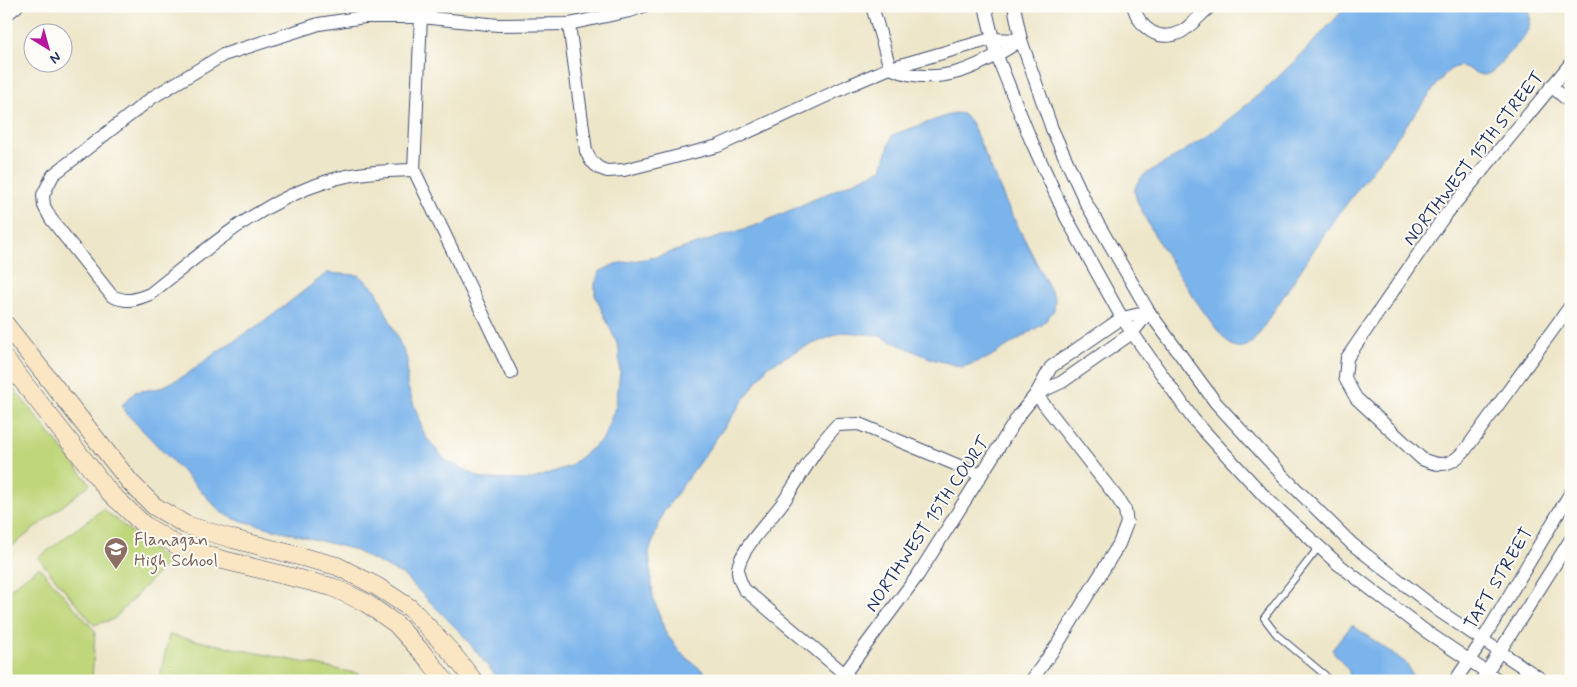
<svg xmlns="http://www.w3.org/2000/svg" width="1577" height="687" font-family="Mynerve,sans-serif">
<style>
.green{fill:#bfd67a;stroke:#6d826c}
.water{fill:#7ab4eb;stroke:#4a72a4}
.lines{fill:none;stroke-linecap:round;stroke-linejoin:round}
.lane-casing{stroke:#3b4a6e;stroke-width:8}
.street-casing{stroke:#3b4a6e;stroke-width:14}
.secondary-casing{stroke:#3b4a6e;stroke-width:19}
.lane{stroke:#fff;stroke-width:6}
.street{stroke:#fff;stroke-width:12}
.secondary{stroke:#fbe6c4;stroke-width:18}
.labels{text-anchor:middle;stroke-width:4;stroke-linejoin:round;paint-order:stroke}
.street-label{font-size:18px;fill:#1b2f5e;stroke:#fdfcf7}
.education-label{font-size:18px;fill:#785e54;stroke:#fdfcf7;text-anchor:start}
</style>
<rect width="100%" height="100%" fill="#fdfcf7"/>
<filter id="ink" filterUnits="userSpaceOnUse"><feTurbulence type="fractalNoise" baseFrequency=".02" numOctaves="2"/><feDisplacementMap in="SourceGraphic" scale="10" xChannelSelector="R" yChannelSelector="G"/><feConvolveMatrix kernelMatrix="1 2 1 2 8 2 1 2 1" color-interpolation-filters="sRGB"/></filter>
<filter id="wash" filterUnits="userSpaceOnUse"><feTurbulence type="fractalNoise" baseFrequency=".0096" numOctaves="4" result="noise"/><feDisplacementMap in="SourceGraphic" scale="20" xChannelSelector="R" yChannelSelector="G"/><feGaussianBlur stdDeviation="1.12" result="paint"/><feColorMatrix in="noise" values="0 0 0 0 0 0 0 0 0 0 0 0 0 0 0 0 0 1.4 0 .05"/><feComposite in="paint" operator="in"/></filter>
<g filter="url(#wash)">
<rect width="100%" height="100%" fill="#eee6c9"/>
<g class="green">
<polygon points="6,379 90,484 6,551"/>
<polygon points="103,509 168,562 114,619 94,625 38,558"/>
<polygon points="39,567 95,631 92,681 6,681 6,592"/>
<polygon points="169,635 360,674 358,681 159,681"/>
</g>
<g class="water">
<path d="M1346 6H1523C1542 22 1519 43 1507 55 1502 61 1496 71 1488 74 1473 80 1465 54 1445 74L1329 227 1256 338C1250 345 1243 350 1233 346 1217 339 1136 212 1135 193 1134 185 1140 179 1145 174 1210 139 1268 91 1318 37 1327 27 1338 17 1346 6Z"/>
<polygon points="955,113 963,114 971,122 1008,207 1055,299 1054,310 1043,324 988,358 963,367 932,359 877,335 843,332 800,349 768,366 663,513 649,552 653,597 666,634 685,657 716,681 500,681 461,633 403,575 352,549 235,519 222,513 125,412 122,405 135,392 160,388 186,375 218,351 265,321 327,273 359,275 376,290 407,359 407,385 425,436 445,460 483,479 530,480 570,466 603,439 616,405 620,373 619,348 595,295 595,284 599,272 615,264 656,257 757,225 882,169 892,135"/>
<polygon points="1352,625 1406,663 1412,675 1411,681 1350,681 1349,671 1332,650"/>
</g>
</g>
<g filter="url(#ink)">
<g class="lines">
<g class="lane-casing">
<polyline id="lane" points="1318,548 1264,618 1277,635 1325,675 1329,681"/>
</g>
<g class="street-casing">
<g id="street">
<polyline points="872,6 890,68"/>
<polyline points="985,6 997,56 1030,138 1066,217 1122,318 1193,419 1266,498 1338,564 1424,630 1500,681"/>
<polyline points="1014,6 1021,40 1052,129 1086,203 1149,312 1216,403 1286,479 1352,544 1439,611 1544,681"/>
<path d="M1133 6C1140 28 1158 43 1181 32 1190 27 1202 13 1211 6"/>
<polyline points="6,15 17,6"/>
<polyline points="421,17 414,170 511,373"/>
<polyline points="569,24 586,151 591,161 599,168 607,171 624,170 718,146 850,85 890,68 991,39 1021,40"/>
<path d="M1571 63 1443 218 1347 358 1345 378 1356 398 1422 459C1442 468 1452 465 1466 449L1571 305"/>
<path d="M890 68C938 89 980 67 1021 40"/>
<polyline points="1551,86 1571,103"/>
<path d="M414 170C385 171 355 172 328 181 257 203 207 249 150 294 135 300 127 303 112 296L51 219 44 206 43 195 53 175 153 97 223 55 319 24 364 17H421L498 25 569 24 630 11 644 6"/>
<polyline points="1036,394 1062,382 1132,333 1149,312"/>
<polyline points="845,673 918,575 1019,415 1036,394 1051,367 1122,318 1149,312"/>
<path d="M853 681 744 589C740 581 736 573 739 564 746 542 773 518 786 498 803 473 816 447 837 425L859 424 981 475"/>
<polyline points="1031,681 1057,645 1119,544 1127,523 1125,510 1118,499 1036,394"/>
<polyline points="1455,681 1482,641 1571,492"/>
<polyline points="1481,681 1571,539"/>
</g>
</g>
<g class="secondary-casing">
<g id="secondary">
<polyline points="6,325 130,482 154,506 186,525 233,539 337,566 378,587 410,608 452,653 474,681"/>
<polyline points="6,360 109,492 144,525 178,546 223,560 332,587 366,603 396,624 427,658 445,681"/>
</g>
</g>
<use href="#lane" class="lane"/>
<use href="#street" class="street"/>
<use href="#secondary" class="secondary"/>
</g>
</g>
<defs>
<g id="school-pin" transform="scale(1.25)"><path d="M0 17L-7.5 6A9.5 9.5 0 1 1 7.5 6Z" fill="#8d6e63" stroke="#fdfcf7"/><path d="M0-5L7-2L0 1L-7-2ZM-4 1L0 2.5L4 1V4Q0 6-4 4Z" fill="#fff"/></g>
</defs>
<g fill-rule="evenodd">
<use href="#school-pin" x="116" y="549"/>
</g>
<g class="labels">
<g class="street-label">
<text transform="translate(1473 158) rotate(-52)" y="6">NORTHWEST 15TH STREET</text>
<text transform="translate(927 524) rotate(-56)" y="6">NORTHWEST 15TH COURT</text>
<text transform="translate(1498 578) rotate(-59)" y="6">TAFT STREET</text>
</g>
<g class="education-label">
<text x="134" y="545">Flanagan<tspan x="134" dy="21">High School</tspan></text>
</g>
</g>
<rect width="1577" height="687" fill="none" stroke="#fdfcf7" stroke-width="25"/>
<g transform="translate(48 48) rotate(143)"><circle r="24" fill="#fdfcf7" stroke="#a3aaba"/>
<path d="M0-4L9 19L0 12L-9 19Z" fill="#b5179e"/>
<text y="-8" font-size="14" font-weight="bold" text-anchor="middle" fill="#1b2f5e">N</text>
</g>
</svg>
